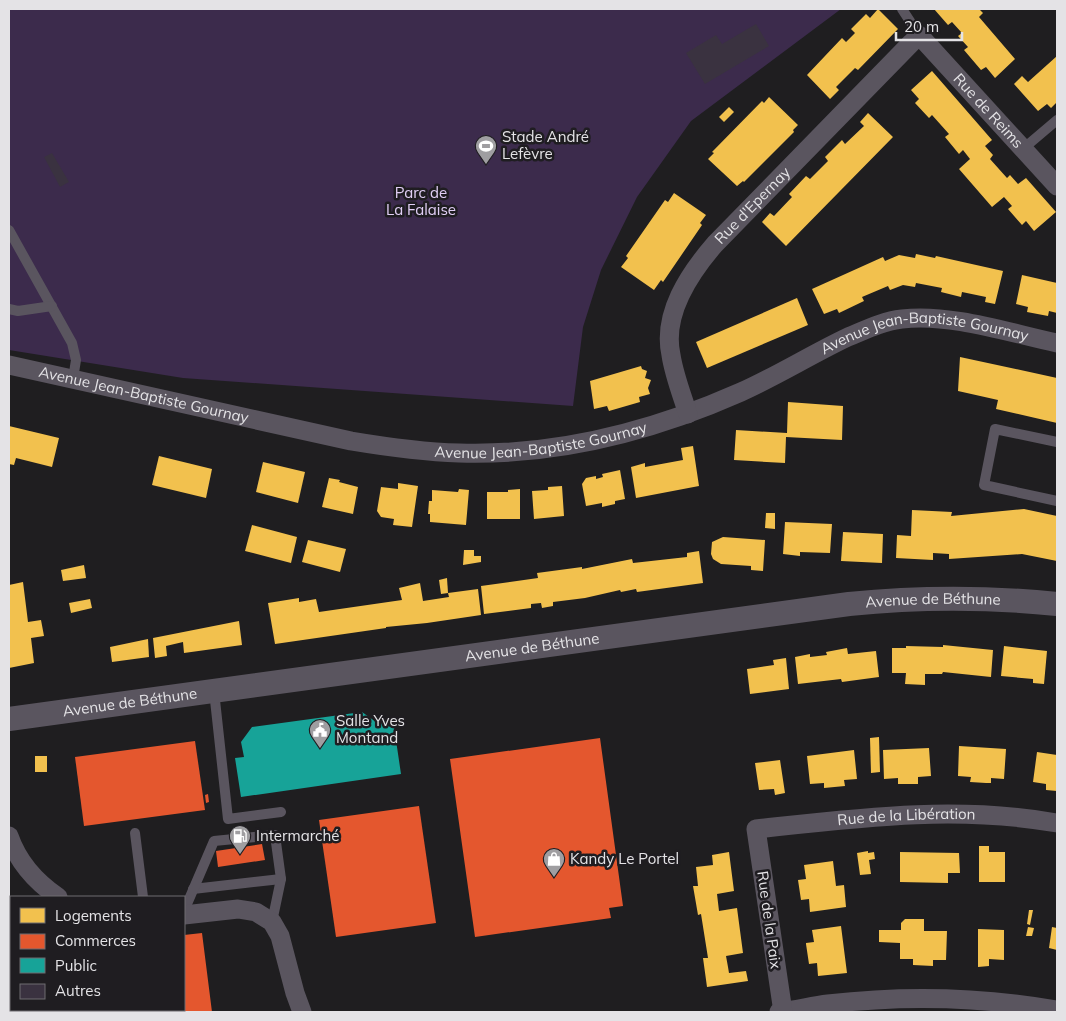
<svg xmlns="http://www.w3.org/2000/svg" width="1066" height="1021" font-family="Mulish,sans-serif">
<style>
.green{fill:#3c2b4c}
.homes{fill:#f2c14e}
.shops{fill:#e4572e}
.public{fill:#17a398}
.building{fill:#3a3240}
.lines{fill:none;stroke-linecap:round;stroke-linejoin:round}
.service{stroke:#5a555f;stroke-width:10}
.minor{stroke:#5a555f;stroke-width:19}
.tertiary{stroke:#5a555f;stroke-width:24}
.labels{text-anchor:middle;stroke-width:5;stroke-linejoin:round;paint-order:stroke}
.street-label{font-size:15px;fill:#e4e3e6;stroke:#1f1d21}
.poi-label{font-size:15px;fill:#e4e3e6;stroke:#1f1d21;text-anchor:start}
.park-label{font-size:15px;fill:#e1cef5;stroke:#1f1d21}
</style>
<rect width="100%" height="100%" fill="#1f1e20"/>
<polygon class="green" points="9,9 841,9 691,121 637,197 601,270 583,327 573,406 183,378 9,350"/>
<g class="homes">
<polygon points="878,9 898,29 858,70 855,68 836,87 839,90 830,99 807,75 842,38 846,42 855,33 851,29 866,14 870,18"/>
<polygon points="934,9 979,9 983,13 979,17 1015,59 995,78 986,67 981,70 964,50 968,47 958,36 962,33 952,22 948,25"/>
<polygon points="1057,56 1057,102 1051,108 1047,104 1038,111 1014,84 1022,76 1028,82"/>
<polygon points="932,71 992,140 985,146 993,155 990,159 1007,178 1010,175 1018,184 1026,178 1056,212 1034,231 1026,221 1022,225 1008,209 1012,206 1004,197 992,207 959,169 970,159 963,150 959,154 945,137 949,134 932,115 929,118 915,103 919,99 911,90"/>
<polygon points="769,97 798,125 793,130 794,132 744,182 743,181 737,186 708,159 714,153 712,152 762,101 764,103"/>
<polygon points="729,107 734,112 724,122 719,117"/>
<polygon points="868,113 893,137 786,246 762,222 770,213 774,216 792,197 789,194 806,176 810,179 828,161 825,157 842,140 845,144 864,126 860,122"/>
<polygon points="674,193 706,215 700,223 702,225 663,282 661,280 654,290 621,267 628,258 626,256 665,200 668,202"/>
<polygon points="916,254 935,258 936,256 1003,271 995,304 985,302 986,297 962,292 961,297 941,292 942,288 916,283 915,287 903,285 890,290 888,286 862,297 864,301 839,313 837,309 824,314 812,289 883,257 885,261 899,255 915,258"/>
<polygon points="1022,275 1057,283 1057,313 1049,311 1048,316 1027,312 1028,307 1016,304"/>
<polygon points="797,298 808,325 707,368 696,342"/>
<polygon points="960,357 1057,378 1057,423 996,409 998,400 958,391"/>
<polygon points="641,366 642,369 647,371 645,378 651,380 648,388 650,394 639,397 640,402 609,411 607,406 594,409 590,381"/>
<polygon points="788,402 843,406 842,440 786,437 785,463 734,460 736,430 787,433"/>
<polygon points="9,426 59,438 52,467 16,458 14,465 9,464"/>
<polygon points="693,446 699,486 636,498 631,467 645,463 645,467 683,460 681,448"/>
<polygon points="159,456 212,469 206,498 152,485"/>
<polygon points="263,462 305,472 298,503 256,492"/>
<polygon points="620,470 625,499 615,501 615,504 602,507 602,503 586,506 582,484 586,478 596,476 596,479 603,477 602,474"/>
<polygon points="329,478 340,480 339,482 358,487 353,514 322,507"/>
<polygon points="398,483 418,486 412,527 393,525 394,519 381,517 377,511 381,487 398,489"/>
<polygon points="562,486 564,516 534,519 532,491 548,490 548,487"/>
<polygon points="459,489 469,490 466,525 430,522 430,514 428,514 429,501 432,501 432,490 458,492"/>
<polygon points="520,489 520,519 487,519 487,492 508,492 508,490"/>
<polygon points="1024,509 1057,516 1057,561 1022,554 949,559 949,554 933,553 933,560 896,558 897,535 911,536 912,510 952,512 951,516"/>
<polygon points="766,513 775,513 775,529 765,528"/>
<polygon points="785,522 832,524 830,553 800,552 800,556 783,554"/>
<polygon points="252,525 297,537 291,563 245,551"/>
<polygon points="843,532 883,534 882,563 841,561"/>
<polygon points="723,537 765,540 763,571 751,570 751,566 721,564 713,559 711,554 712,542"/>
<polygon points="308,540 346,549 340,572 302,562"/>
<polygon points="464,550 474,550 474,556 481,556 481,562 463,565"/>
<polygon points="699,551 703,583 637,592 636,589 621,592 620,590 585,598 553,602 553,606 542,608 541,603 531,604 531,608 484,614 481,586 538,578 537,573 582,567 582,569 632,559 633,563 687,557 687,553"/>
<polygon points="84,565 86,578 63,581 61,570"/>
<polygon points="447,578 448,593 441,594 439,580"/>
<polygon points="23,582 28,622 41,620 44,636 31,638 34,663 9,668 9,585"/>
<polygon points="420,583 423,601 449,597 448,593 478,589 481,615 427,623 386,627 386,628 275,644 268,603 299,598 299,602 316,599 319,612 402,600 399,588"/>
<polygon points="90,599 92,608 71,613 69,603"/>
<polygon points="239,621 242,645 184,653 183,642 166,646 167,656 155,658 153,638"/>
<polygon points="148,639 149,657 112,662 110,647"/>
<polygon points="943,645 993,650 991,677 943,672 942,674 925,674 925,685 905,684 906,673 892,673 892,648 906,648 906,646 943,647"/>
<polygon points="1004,646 1047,651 1044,684 1033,683 1033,679 1001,676"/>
<polygon points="847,648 848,654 876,651 879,677 842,682 841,679 798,684 795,657 810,654 810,657 827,655 826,652"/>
<polygon points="786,658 789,689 750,694 747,669 774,665 773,660"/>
<polygon points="879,737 880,772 871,773 870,738"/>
<polygon points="959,746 1006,749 1004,779 991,778 991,783 986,783 970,782 971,777 958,776"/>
<polygon points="929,748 931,776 918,777 918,784 898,784 898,778 884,779 883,750"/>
<polygon points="854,750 857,779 844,780 845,786 824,788 824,783 810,784 807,756"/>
<polygon points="1037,752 1057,755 1057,791 1046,790 1046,784 1033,782"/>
<rect x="35" y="756" width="12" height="16"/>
<polygon points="780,760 785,793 775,795 774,789 759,790 755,763"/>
<polygon points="979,846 989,846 989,852 1005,852 1005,882 979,882"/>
<polygon points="868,851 868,853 874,852 875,859 869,860 871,874 860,875 857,853"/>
<polygon points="729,852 734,891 717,894 719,911 737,908 743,953 726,956 728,967 729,973 746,971 748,981 707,987 703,958 708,958 701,914 698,915 693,886 698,886 696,867 713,865 712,855"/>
<polygon points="900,852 959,853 960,873 948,873 948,883 900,882"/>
<polygon points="833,861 836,886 844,885 846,907 810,912 809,899 801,900 798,880 806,879 804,865"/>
<polygon points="1029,910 1033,910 1030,925 1027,924"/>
<polygon points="905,919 924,919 924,931 947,931 946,960 933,960 933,966 913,965 913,959 900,959 900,943 879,942 879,930 901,930 901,923"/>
<polygon points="841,926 847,973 818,976 817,963 809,964 806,944 806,943 814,942 812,930"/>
<polygon points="1028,927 1034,928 1032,936 1026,936"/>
<polygon points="1052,927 1057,928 1057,950 1049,948"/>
<polygon points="978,929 1004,930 1004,960 989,959 989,966 978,967"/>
<polygon points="9,985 11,985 11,1010 9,1011"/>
</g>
<g class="shops">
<polygon points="600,738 623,906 609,908 611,918 475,937 450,759"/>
<polygon points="195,741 205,810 84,826 75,757"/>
<polygon points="208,794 209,802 206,803 205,795"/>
<polygon points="419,806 436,923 336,937 319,820"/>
<polygon points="262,844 265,860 218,867 216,851"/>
<polygon points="202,933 212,1012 105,1012 105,1010 184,1010 184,935"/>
</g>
<polygon class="public" points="362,712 376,722 393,720 401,774 241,797 235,758 244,757 241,742 252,727"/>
<g class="building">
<polygon points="756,24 769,46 705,84 686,53 716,35 722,44"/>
<polygon points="52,153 69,182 60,187 44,157"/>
</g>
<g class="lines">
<g class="service">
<polyline points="902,9 919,35"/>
<polyline points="1024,148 1057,120"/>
<polyline points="9,230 72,343 76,360 73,379"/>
<polyline points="9,309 18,311 52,306"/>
<polyline points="1057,442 995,429 984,485 1057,501"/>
<polyline points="214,691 228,819 281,812"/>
<polyline points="135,833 143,897"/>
<polyline points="193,889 281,879"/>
<polyline points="184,911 214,841 275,835 281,879 272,922"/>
</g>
<g class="minor">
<path id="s1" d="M9 365 351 441C387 447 423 452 459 453 556 456 653 431 741 392 777 376 812 354 848 337 865 330 883 321 902 319 949 313 1010 333 1057 343"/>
<path id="s2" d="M688 414C682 395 674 375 671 355 662 314 689 274 715 244L919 35 1057 186"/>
<path d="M9 836C18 862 36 882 58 897"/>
<polyline points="184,915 238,909 256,912 272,922 280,936 295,993 302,1012"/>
<path d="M779 1012C796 1010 812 1006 828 1004 904 995 982 997 1057 1010"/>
<path id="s3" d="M783 1012 756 829C857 818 956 805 1057 823"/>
</g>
<path class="tertiary" id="s4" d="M9 719 849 604C918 597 989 597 1057 604"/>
</g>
<defs>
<g id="stadium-pin" transform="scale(1.125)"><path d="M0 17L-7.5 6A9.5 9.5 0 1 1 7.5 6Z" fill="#9f9ea1" stroke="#1f1d21"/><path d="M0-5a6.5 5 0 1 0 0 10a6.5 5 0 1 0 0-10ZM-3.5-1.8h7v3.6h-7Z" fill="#fff"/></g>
<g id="civic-pin" transform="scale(1.125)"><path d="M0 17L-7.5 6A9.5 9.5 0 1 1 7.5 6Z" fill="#9f9ea1" stroke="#1f1d21"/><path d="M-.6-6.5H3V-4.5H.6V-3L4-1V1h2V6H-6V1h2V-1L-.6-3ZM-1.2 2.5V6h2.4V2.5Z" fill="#fff"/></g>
<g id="fuel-pin" transform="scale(1.125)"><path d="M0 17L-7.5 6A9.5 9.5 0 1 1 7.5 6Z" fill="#9f9ea1" stroke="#1f1d21"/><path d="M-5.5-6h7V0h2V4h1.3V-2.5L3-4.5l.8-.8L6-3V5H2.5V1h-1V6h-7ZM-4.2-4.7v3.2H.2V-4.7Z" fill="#fff"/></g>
<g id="shop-pin" transform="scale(1.125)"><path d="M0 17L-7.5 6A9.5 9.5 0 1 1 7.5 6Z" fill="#9f9ea1" stroke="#1f1d21"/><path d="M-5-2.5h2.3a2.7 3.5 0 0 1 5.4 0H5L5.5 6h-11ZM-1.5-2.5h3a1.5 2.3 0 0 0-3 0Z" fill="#fff"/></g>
</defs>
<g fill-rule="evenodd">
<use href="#stadium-pin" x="486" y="146"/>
<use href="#civic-pin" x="320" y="730"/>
<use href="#fuel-pin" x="240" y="836"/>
<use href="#shop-pin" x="554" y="859"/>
</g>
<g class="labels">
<g class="street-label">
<text dy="5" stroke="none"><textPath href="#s2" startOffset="580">Rue de Reims</textPath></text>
<text dy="5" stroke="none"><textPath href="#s2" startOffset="239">Rue d'Epernay</textPath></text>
<text dy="5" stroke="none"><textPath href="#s1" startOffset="948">Avenue Jean-Baptiste Gournay</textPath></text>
<text dy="5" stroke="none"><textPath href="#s1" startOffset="138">Avenue Jean-Baptiste Gournay</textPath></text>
<text dy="5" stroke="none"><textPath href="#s1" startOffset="542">Avenue Jean-Baptiste Gournay</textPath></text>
<text dy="5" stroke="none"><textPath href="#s4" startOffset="932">Avenue de Béthune</textPath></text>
<text dy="5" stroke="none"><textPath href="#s4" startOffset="528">Avenue de Béthune</textPath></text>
<text dy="5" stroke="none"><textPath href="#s4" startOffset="122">Avenue de Béthune</textPath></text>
<text dy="5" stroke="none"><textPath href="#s3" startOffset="336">Rue de la Libération</textPath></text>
<text transform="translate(769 920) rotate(82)" y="5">Rue de la Paix</text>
</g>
<g class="poi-label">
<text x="502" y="142">Stade André<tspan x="502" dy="17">Lefèvre</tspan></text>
<text x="336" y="726">Salle Yves<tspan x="336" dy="17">Montand</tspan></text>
<text x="256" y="841">Intermarché</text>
<text x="570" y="864">Kandy Le Portel</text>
</g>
<g class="park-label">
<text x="421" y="198">Parc de<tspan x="421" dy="17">La Falaise</tspan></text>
</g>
</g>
<rect width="1066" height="1021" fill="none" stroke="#e4e3e6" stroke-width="20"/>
<rect x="10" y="896" width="175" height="115" fill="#1f1d21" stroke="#6e6c70"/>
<rect x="20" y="908" width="25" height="15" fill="#f2c14e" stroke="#6e6c70"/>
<text x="55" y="921" font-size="15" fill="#e4e3e6">Logements</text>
<rect x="20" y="934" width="25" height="15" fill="#e4572e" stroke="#6e6c70"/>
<text x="55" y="946" font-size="15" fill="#e4e3e6">Commerces</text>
<rect x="20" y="958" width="25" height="15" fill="#17a398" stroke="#6e6c70"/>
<text x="55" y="971" font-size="15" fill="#e4e3e6">Public</text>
<rect x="20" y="984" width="25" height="15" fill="#3a3240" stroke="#6e6c70"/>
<text x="55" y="996" font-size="15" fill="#e4e3e6">Autres</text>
<path d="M896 32v8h66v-8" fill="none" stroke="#e4e3e6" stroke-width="2.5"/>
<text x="904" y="32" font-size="15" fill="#e4e3e6" stroke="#1f1d21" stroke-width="4" paint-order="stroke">20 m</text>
</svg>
